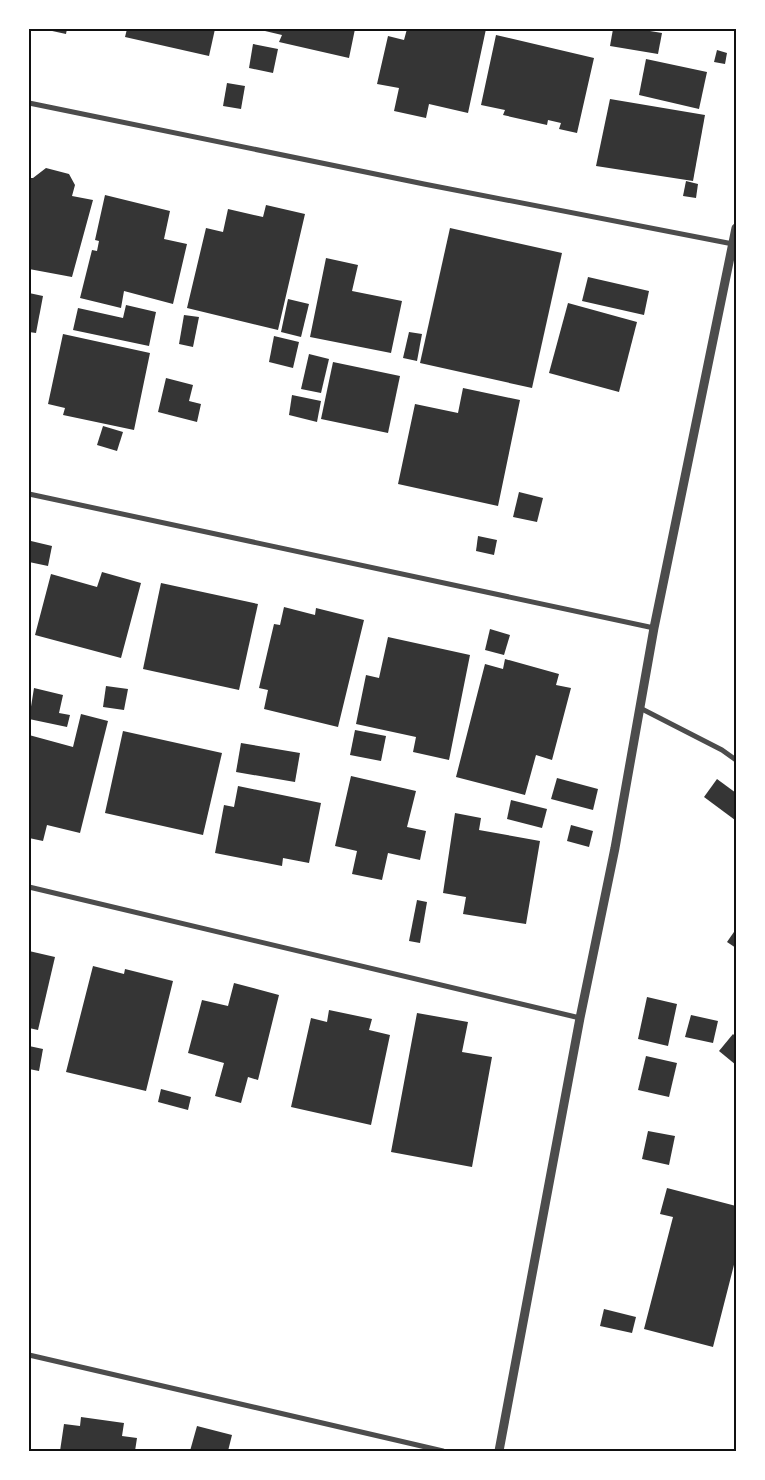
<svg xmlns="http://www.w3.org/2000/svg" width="765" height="1480" font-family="'Fira Sans',sans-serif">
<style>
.building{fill:#353535}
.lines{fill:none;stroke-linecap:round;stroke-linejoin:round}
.minor{stroke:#4c4c4c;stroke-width:5}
.tertiary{stroke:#4c4c4c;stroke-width:9}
.neatline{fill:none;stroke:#111;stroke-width:2}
</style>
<rect width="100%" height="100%" fill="#fff"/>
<g class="building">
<polygon points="43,29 67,29 66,34"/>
<polygon points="127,29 215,29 209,56 125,37"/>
<polygon points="265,29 355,29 349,58 279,42 282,35 265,31"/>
<polygon points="407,29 486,29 468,113 429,104 426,118 394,111 399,88 377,84 388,36 404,40"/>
<polygon points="613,29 638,29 662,33 658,54 610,46"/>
<polygon points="496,35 594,58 577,133 559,129 561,123 548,120 547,125 503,115 505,110 481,105"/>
<polygon points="253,44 278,49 273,73 249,68"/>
<polygon points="717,50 727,53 725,64 714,62"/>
<polygon points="646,59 707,72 699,109 639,95"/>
<polygon points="227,83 245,86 241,109 223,106"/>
<polygon points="610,99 705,115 693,181 596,166"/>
<polygon points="46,168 69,174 75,185 72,196 93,200 72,277 29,269 29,178 33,178"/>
<polygon points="686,181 698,184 696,198 683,196"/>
<polygon points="105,195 170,211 164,239 187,244 173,304 124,291 121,308 80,298 92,250 97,251 99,241 95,240"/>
<polygon points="266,205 305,214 278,330 187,308 206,228 223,232 228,209 263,217"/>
<polygon points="450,228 562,253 532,388 420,363"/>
<polygon points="326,258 358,265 352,291 402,301 391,353 310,337"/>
<polygon points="588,277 649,291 644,315 582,301"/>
<polygon points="29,293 43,296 36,333 29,332"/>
<polygon points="288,299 309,304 301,337 281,332"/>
<polygon points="568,303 637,322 619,392 549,373"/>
<polygon points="126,305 156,312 149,346 73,330 78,308 123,318"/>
<polygon points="184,315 199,317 193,347 179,344"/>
<polygon points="409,332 422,334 417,361 403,358"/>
<polygon points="63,334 150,353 134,430 63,415 65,408 48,404"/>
<polygon points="274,336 299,342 293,368 269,362"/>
<polygon points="309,354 329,359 321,393 301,389"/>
<polygon points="333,362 400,376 388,433 321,419"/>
<polygon points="166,378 193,385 189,401 201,404 197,422 158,412"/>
<polygon points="463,388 520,400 498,506 398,484 415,404 458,413"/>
<polygon points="292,395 321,401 317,422 289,415"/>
<polygon points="103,426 123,432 117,451 97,445"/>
<polygon points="519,492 543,498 537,522 513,517"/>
<polygon points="478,536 497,540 494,555 476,551"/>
<polygon points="31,541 52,546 48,566 29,562 29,550"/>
<polygon points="102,572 141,583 121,658 35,635 51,574 97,587"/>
<polygon points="161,583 258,604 239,690 143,669"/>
<polygon points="284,607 315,615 316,608 364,620 338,727 264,709 268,690 259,688 274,624 280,625"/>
<polygon points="490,629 510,635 504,655 485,650"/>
<polygon points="388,637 470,655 449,760 413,752 416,737 356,724 366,675 379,678"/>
<polygon points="505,659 559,674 556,685 571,688 552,760 536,755 525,795 456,777 485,664 503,669"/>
<polygon points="106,686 128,689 124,710 103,707"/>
<polygon points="34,688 63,695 59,713 70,715 67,727 29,719"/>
<polygon points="81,714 108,721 80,833 47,825 43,841 29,838 29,735 73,747"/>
<polygon points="355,730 386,736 381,761 350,755"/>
<polygon points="123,731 222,753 203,835 105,813"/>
<polygon points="241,743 300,753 295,782 236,772"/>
<polygon points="351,776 416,791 407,827 426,831 420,860 388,853 382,880 352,874 357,851 335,846"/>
<polygon points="557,778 598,789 593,810 551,799"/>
<polygon points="717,779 736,793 735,820 704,797"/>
<polygon points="238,786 321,803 309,863 283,858 282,866 215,853 224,805 234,807"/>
<polygon points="511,800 547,809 542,828 507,819"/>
<polygon points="455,813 481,818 479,830 540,841 526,924 463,914 466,897 443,893"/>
<polygon points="571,825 593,831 589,847 567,841"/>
<polygon points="417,900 427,902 420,943 409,941"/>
<polygon points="736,929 736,948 727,942"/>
<polygon points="29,951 55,957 38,1030 29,1028"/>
<polygon points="93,966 124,974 125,969 173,981 146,1091 66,1072"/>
<polygon points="234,983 279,995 258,1080 248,1077 241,1103 215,1096 224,1063 188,1053 202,1000 228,1006"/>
<polygon points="647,997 677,1004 668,1046 638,1039"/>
<polygon points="329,1010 372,1019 369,1030 390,1035 371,1125 291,1107 311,1018 327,1022"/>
<polygon points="417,1013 468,1022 462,1052 492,1057 472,1167 391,1152"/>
<polygon points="691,1015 718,1021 713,1043 685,1037"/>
<polygon points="733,1034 736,1037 736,1065 719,1051"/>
<polygon points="29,1046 43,1049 39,1071 29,1069"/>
<polygon points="646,1056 677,1063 669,1097 638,1090"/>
<polygon points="161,1089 191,1097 188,1110 158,1102"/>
<polygon points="648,1131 675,1136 669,1165 642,1159"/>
<polygon points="667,1188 736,1206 736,1257 713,1347 644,1329 673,1217 660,1214"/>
<polygon points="604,1309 636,1317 632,1333 600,1326"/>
<polygon points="81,1417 124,1423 122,1436 137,1438 135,1451 60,1451 64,1424 80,1426"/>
<polygon points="197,1426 232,1435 228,1451 190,1451"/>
</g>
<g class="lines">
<g class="minor">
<polyline points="29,103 424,184 733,244"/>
<polyline points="29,494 654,628"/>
<polyline points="640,708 722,750 736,760"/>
<polyline points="29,887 580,1018"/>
<polyline points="29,1355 443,1451"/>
</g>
<polyline class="tertiary" points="499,1451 580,1018 615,848 654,628 736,228"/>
</g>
<rect width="765" height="1480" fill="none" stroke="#ffffff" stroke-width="60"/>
<rect x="30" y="30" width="705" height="1420" class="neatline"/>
</svg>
